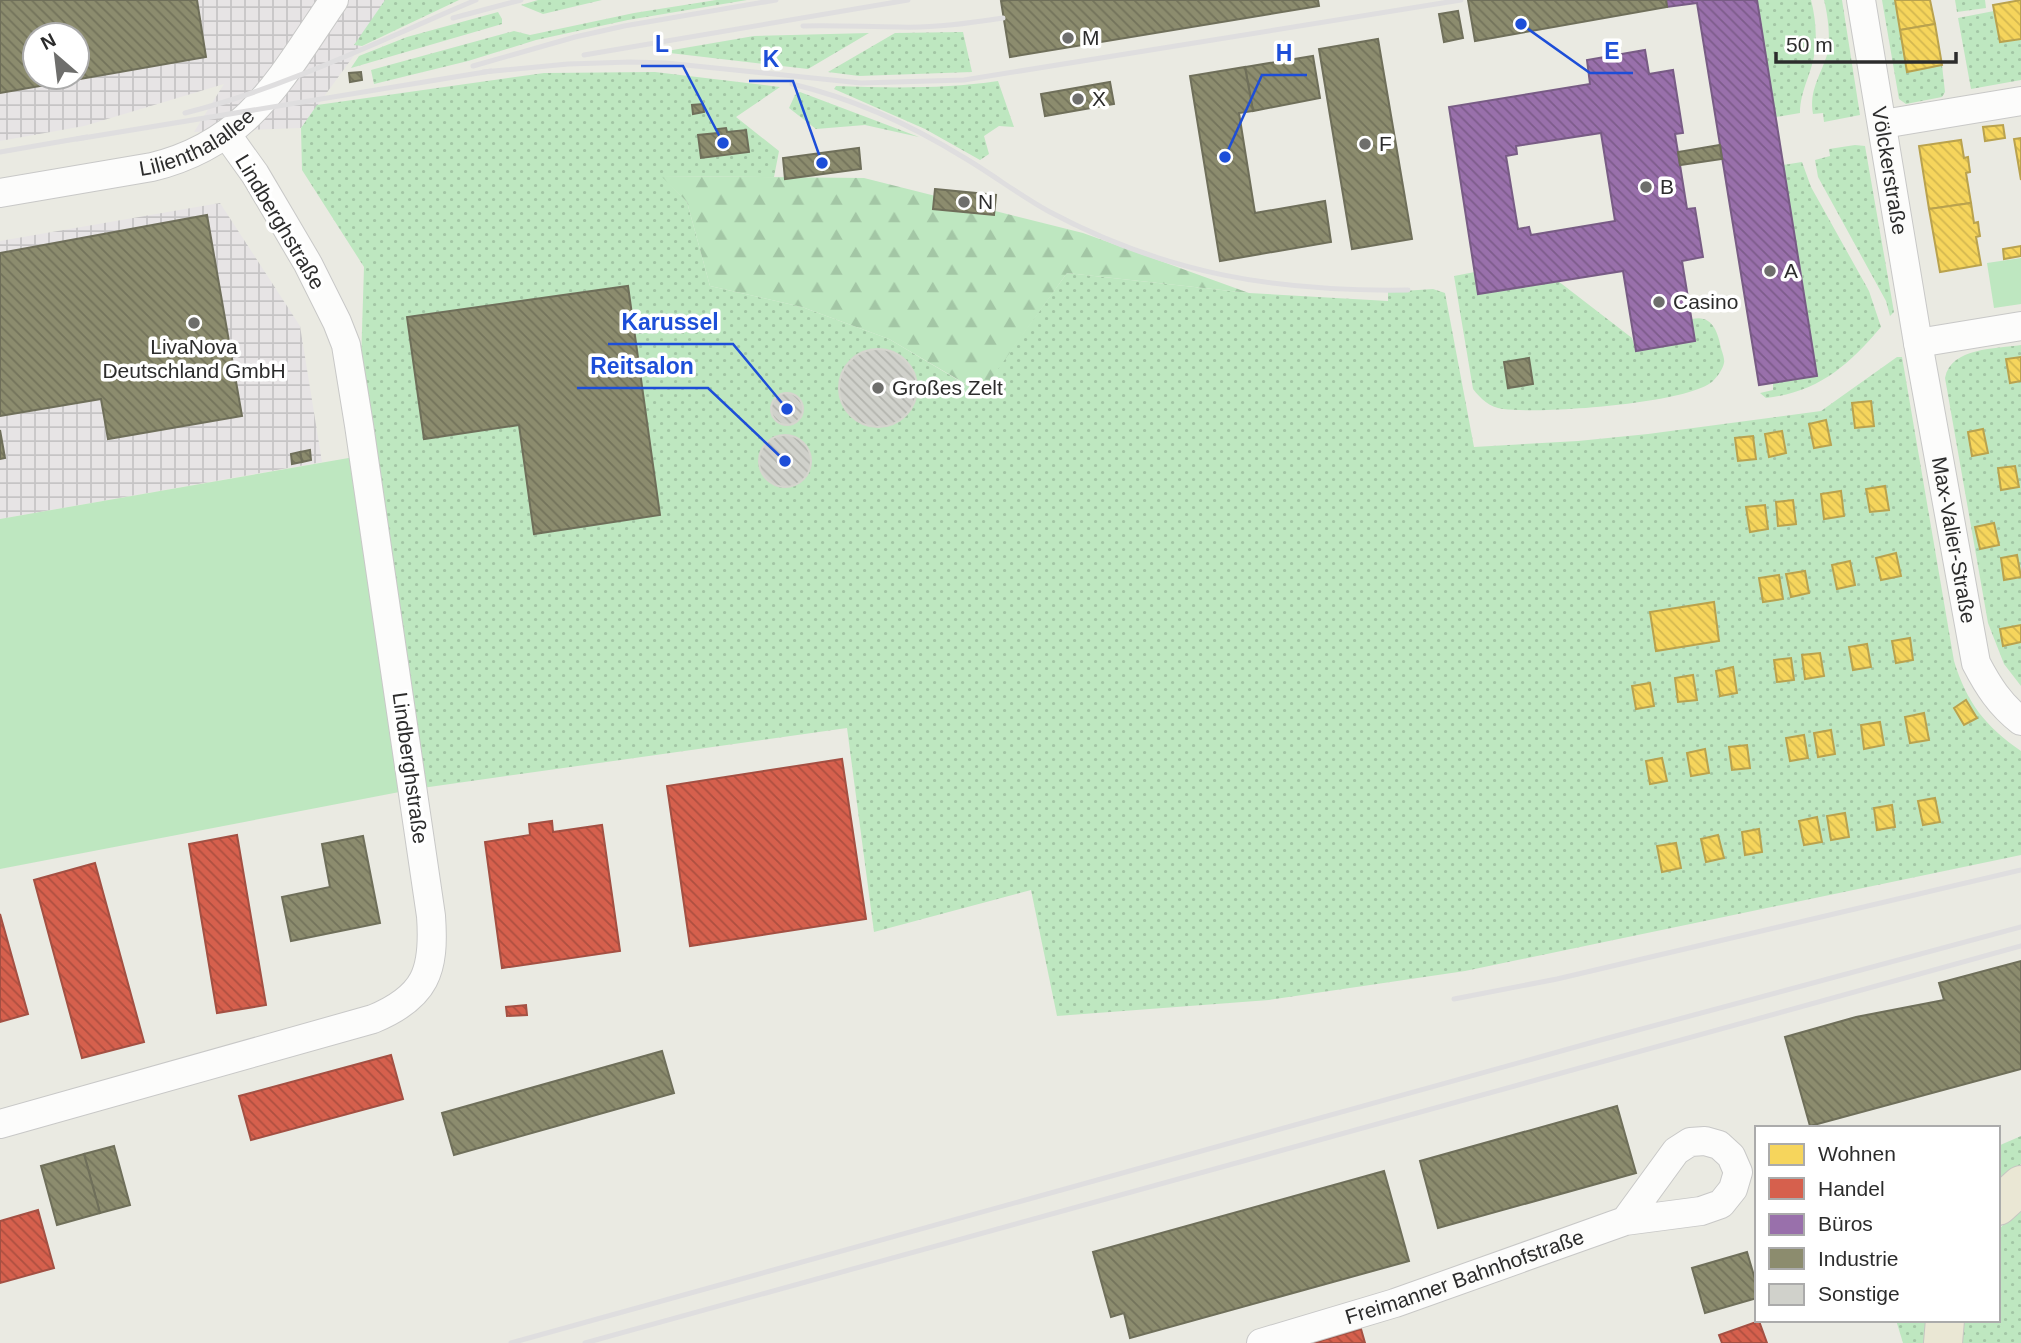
<svg xmlns="http://www.w3.org/2000/svg" width="2021" height="1343" font-family="Arial,sans-serif">
<style>
.industrial{fill:url(#industrial-grid);fill-rule:evenodd}
.grass{fill:url(#grass-dots)}
.forest{fill:url(#forest-firs)}
.park{fill:#bee7c0}
.homes{fill:url(#homes-back-hatch);stroke:#b9a24e;stroke-width:2}
.shops{fill:url(#shops-back-hatch);stroke:#a35043;stroke-width:2}
.offices{fill:url(#offices-back-hatch);stroke:#785c85;stroke-width:2;fill-rule:evenodd}
.industry{fill:url(#industry-back-hatch);stroke:#6f6f5a;stroke-width:2;fill-rule:evenodd}
.building{fill:url(#building-back-hatch);stroke:#d5d5ce;stroke-width:2}
.lines{fill:none;stroke-linecap:round;stroke-linejoin:round}
.street-casing{stroke:#c8c8c7;stroke-width:30}
.highway-casing{stroke:#c6c6c2;stroke-width:40}
.street{stroke:#fcfcfb;stroke-width:28}
.highway{stroke:#eae7d4;stroke-width:38}
.rail{stroke:#dfdedf;stroke-width:5}
.poi-dot{fill:#6e6e6c;stroke:#fff;stroke-width:2.5}
.labels{text-anchor:middle;stroke-width:7;stroke-linejoin:round;paint-order:stroke}
.poi-label{font-size:21px;fill:#2c2c2c;stroke:#fff;text-anchor:start}
.street-label{font-size:21px;fill:#2c2c2c;stroke:#fff}
.leader{fill:none;stroke:#1d4ed8;stroke-width:2.5}
.callout-dot{fill:#1d4ed8;stroke:#fff;stroke-width:2.5}
.callout-label{font-size:23px;text-anchor:middle;font-weight:bold;fill:#1d4ed8;stroke:#fff;stroke-width:7;stroke-linejoin:round;paint-order:stroke}
</style>
<defs>
<pattern id="industrial-grid" width="8" height="8" patternUnits="userSpaceOnUse" patternTransform="scale(1.75)"><rect width="8" height="8" fill="#e7e4e5"/><path d="M0 4h8M4 0v8" fill="none" stroke="#c6c4c5"/></pattern>
<pattern id="grass-dots" width="8" height="8" patternUnits="userSpaceOnUse" patternTransform="scale(1.75)"><rect width="8" height="8" fill="#bee7c0"/><path d="M2 2h.1M6 6h.1" fill="none" stroke="#a3c6a5" stroke-width="1.8" stroke-linecap="round"/></pattern>
<pattern id="forest-firs" width="22" height="20" patternUnits="userSpaceOnUse" patternTransform="scale(1.75)"><rect width="22" height="20" fill="#bee7c0"/><path d="M5 1l3.5 6h-7zM16 11l3.5 6h-7z" fill="#a3c6a5"/></pattern>
<pattern id="homes-back-hatch" width="6" height="6" patternUnits="userSpaceOnUse" patternTransform="scale(1.75)"><rect width="6" height="6" fill="#f6d55c"/><path d="M-1 5l2 2M0 0l6 6M5-1l2 2" fill="none" stroke="#d3b750"/></pattern>
<pattern id="shops-back-hatch" width="6" height="6" patternUnits="userSpaceOnUse" patternTransform="scale(1.75)"><rect width="6" height="6" fill="#d6604d"/><path d="M-1 5l2 2M0 0l6 6M5-1l2 2" fill="none" stroke="#ae4f40"/></pattern>
<pattern id="offices-back-hatch" width="6" height="6" patternUnits="userSpaceOnUse" patternTransform="scale(1.75)"><rect width="6" height="6" fill="#9970ab"/><path d="M-1 5l2 2M0 0l6 6M5-1l2 2" fill="none" stroke="#7d5c8b"/></pattern>
<pattern id="industry-back-hatch" width="6" height="6" patternUnits="userSpaceOnUse" patternTransform="scale(1.75)"><rect width="6" height="6" fill="#8c8c6e"/><path d="M-1 5l2 2M0 0l6 6M5-1l2 2" fill="none" stroke="#73735b"/></pattern>
<pattern id="building-back-hatch" width="6" height="6" patternUnits="userSpaceOnUse" patternTransform="scale(1.75)"><rect width="6" height="6" fill="#d0d1cb"/><path d="M-1 5l2 2M0 0l6 6M5-1l2 2" fill="none" stroke="#b3b4ae"/></pattern>
</defs>
<rect width="100%" height="100%" fill="#eaeae2"/>
<g class="industrial">
<path d="M0 0H441L369 35 301 128 194 132 224 84 84 126 0 141ZM35 35H77V77H35Z"/>
<polygon points="220,203 300,326 322,462 0,519 0,241"/>
</g>
<g class="grass">
<polygon points="385,0 459,0 362,46 354,45"/>
<polygon points="538,0 602,0 543,14 521,5"/>
<polygon points="716,0 747,0 628,20 536,40 468,61 374,84 371,70 514,31 530,35 634,13"/>
<path d="M1757 0H1811C1815 15 1817 34 1815 49 1813 72 1800 90 1800 113L1776 117Z"/>
<path d="M1824 0H1842L1860 115 1824 122 1823 113 1813 114C1809 90 1820 77 1827 55 1831 39 1828 16 1824 0Z"/>
<polygon points="1882,0 1895,0 1907,71 1942,65 1945,92 1942,97 1906,104 1899,99"/>
<polygon points="1955,0 1985,0 1986,8 1957,12"/>
<polygon points="1994,11 2000,42 2021,39 2021,80 1971,89 1958,18"/>
<polygon points="498,12 502,19 502,24 351,68 359,56 407,37"/>
<polygon points="963,32 972,72 859,76 828,72 895,33"/>
<polygon points="869,33 808,69 661,52 754,36"/>
<path d="M655 72 780 87 736 117 779 151 774 177 662 176 687 202 710 286 802 307 889 339 980 393 1067 273 1249 293 1388 301V292L1433 289 1445 293 1474 447 1578 441 1648 434 1821 411 1897 357H1902L1954 661C1967 703 1985 726 2021 751V855L1465 971 1269 1000 1057 1016 1031 890 874 932 847 728 415 789 359 425 364 267 302 170 301 128 317 105 544 73Z"/>
<path d="M998 81 1014 127 999 126 984 136 989 154 980 160 925 129 834 89 836 86C890 88 944 89 998 81Z"/>
<polygon points="800,92 919,137 865,125 816,129 789,108 795,95"/>
<polygon points="1855,145 1865,146 1894,312 1890,316 1886,301 1818,177 1815,160 1830,156 1829,149"/>
<path d="M1802 162 1811 187 1869 291 1881 327C1848 366 1818 392 1766 398L1760 393 1773 390V383L1817 376 1783 165Z"/>
<path d="M1475 272 1558 281 1632 338 1636 351C1650 343 1679 322 1692 319 1712 314 1718 332 1721 348 1722 352 1725 359 1724 363 1723 369 1717 377 1713 381 1688 404 1539 414 1503 409 1489 407 1481 399 1473 389L1454 276Z"/>
<path d="M2021 345V686L2004 664 1988 623 1945 378C1951 347 1996 349 2021 345Z"/>
<polygon points="2021,1136 2021,1164 1998,1185 1998,1146"/>
<polygon points="2021,1208 2021,1343 1955,1343 1957,1320 1998,1320 1998,1230"/>
<polygon points="1896,1320 1930,1320 1929,1343 1903,1343"/>
</g>
<polygon class="forest" points="661,176 864,178 1083,233 1249,293 1067,273 981,393 889,339 802,307 710,286 687,202"/>
<g class="park">
<polygon points="2021,258 2021,304 1994,308 1987,263"/>
<polygon points="360,456 415,789 0,869 0,519"/>
</g>
<g class="homes">
<polygon points="1895,0 1930,0 1935,24 1900,30"/>
<polygon points="2021,0 2021,39 2000,42 1993,5"/>
<polygon points="1935,24 1942,65 1907,72 1900,30"/>
<polygon points="2003,125 2005,138 1985,141 1983,127"/>
<polygon points="2021,138 2021,180 2014,139"/>
<polygon points="1961,140 1964,158 1968,157 1969,165 1970,172 1966,173 1971,203 1929,209 1919,146"/>
<polygon points="1971,203 1974,223 1978,222 1979,230 1980,236 1976,237 1981,265 1940,272 1929,209"/>
<polygon points="2021,246 2021,256 2004,259 2003,249"/>
<polygon points="2021,357 2021,381 2010,383 2006,359"/>
<polygon points="1871,401 1874,426 1855,428 1852,403"/>
<polygon points="1826,420 1831,445 1814,448 1809,424"/>
<polygon points="1983,429 1988,453 1972,456 1968,432"/>
<polygon points="1782,431 1786,453 1769,457 1765,434"/>
<polygon points="1753,436 1756,459 1738,461 1735,438"/>
<polygon points="2015,466 2019,487 2001,490 1998,468"/>
<polygon points="1885,486 1889,510 1870,512 1866,489"/>
<polygon points="1841,491 1844,516 1824,519 1821,494"/>
<polygon points="1793,500 1796,524 1778,526 1776,502"/>
<polygon points="1765,505 1768,529 1750,532 1746,507"/>
<polygon points="1994,523 1999,545 1980,549 1975,527"/>
<polygon points="1896,553 1901,576 1881,580 1876,558"/>
<polygon points="2017,555 2021,577 2004,580 2001,558"/>
<polygon points="1850,561 1855,585 1837,589 1832,565"/>
<polygon points="1805,571 1809,593 1791,597 1786,574"/>
<polygon points="1779,575 1783,599 1763,602 1759,578"/>
<polygon points="1714,602 1719,641 1656,651 1650,612"/>
<polygon points="2021,625 2021,642 2003,646 2000,629"/>
<polygon points="1910,638 1913,660 1896,663 1892,641"/>
<polygon points="1867,644 1871,667 1853,670 1849,647"/>
<polygon points="1820,653 1824,676 1805,679 1802,655"/>
<polygon points="1791,658 1794,680 1777,682 1774,660"/>
<polygon points="1733,667 1737,693 1720,696 1716,671"/>
<polygon points="1693,675 1697,700 1678,702 1675,678"/>
<polygon points="1650,683 1654,706 1636,709 1632,686"/>
<polygon points="1966,700 1977,718 1964,725 1954,708"/>
<polygon points="1924,713 1929,740 1910,743 1905,717"/>
<polygon points="1880,722 1884,745 1864,749 1861,725"/>
<polygon points="1831,730 1835,754 1818,757 1814,733"/>
<polygon points="1804,735 1808,758 1790,761 1786,738"/>
<polygon points="1747,745 1750,768 1732,770 1729,747"/>
<polygon points="1705,749 1709,773 1691,776 1687,753"/>
<polygon points="1662,758 1667,781 1650,784 1646,761"/>
<polygon points="1935,798 1940,822 1923,825 1918,801"/>
<polygon points="1892,805 1895,827 1877,830 1874,808"/>
<polygon points="1845,813 1849,837 1831,840 1827,816"/>
<polygon points="1817,817 1822,842 1804,845 1799,821"/>
<polygon points="1759,829 1762,852 1745,855 1742,832"/>
<polygon points="1718,835 1724,858 1706,862 1701,839"/>
<polygon points="1676,843 1681,868 1662,872 1657,846"/>
</g>
<g class="shops">
<polygon points="842,759 866,919 690,946 667,786"/>
<polygon points="552,821 553,832 602,825 620,951 502,968 485,842 530,835 529,824"/>
<polygon points="237,835 266,1005 217,1013 189,844"/>
<polygon points="95,863 144,1042 82,1058 34,880"/>
<polygon points="0,914 28,1014 0,1022"/>
<polygon points="526,1005 527,1015 507,1016 506,1007"/>
<polygon points="391,1055 403,1099 251,1140 239,1096"/>
<polygon points="38,1210 54,1268 0,1283 0,1221"/>
<polygon points="1759,1321 1767,1343 1722,1343 1719,1335"/>
<polygon points="1361,1329 1365,1343 1313,1343"/>
</g>
<g class="offices">
<polygon points="1666,0 1757,0 1817,376 1759,385 1697,3 1667,7"/>
<path d="M1645 50 1649 74 1673 70 1683 133 1675 134 1680 165 1687 209 1695 208 1703 257 1682 261 1695 341 1636 351 1623 271 1478 294 1449 107 1590 84 1587 60ZM1601 133 1615 221 1531 235 1529 227 1518 229 1506 156 1517 154 1516 146Z"/>
</g>
<g class="industry">
<path d="M0 0H197L206 57 0 93ZM35 35H77V77H35Z"/>
<polygon points="1008,0 1318,0 1319,6 1010,57 1001,1"/>
<polygon points="1468,0 1666,0 1667,7 1475,41"/>
<polygon points="1458,11 1463,38 1444,42 1439,14"/>
<polygon points="1378,39 1412,239 1352,249 1319,49"/>
<polygon points="1313,56 1320,98 1253,111 1245,67"/>
<polygon points="1245,67 1253,111 1239,113 1255,213 1325,201 1331,242 1220,261 1190,76"/>
<polygon points="361,72 362,80 350,82 349,73"/>
<polygon points="1110,82 1114,104 1045,116 1041,94"/>
<polygon points="703,104 704,112 693,114 692,105"/>
<polygon points="726,128 727,132 746,130 749,152 701,158 698,135 718,133 717,129"/>
<polygon points="1720,145 1722,159 1680,165 1678,152"/>
<polygon points="859,148 861,169 785,179 783,158"/>
<polygon points="935,189 996,195 994,215 933,209"/>
<polygon points="207,215 242,416 108,439 101,399 0,416 0,253"/>
<polygon points="628,286 660,515 534,534 519,425 424,439 407,317"/>
<polygon points="1529,358 1533,384 1508,388 1504,362"/>
<polygon points="0,430 5,458 0,459"/>
<polygon points="310,450 311,460 302,462 300,452"/>
<polygon points="300,452 302,462 292,464 291,454"/>
<polygon points="363,836 380,923 291,941 282,897 330,887 322,844"/>
<polygon points="2021,961 2021,1069 1810,1126 1785,1037 1856,1017 1944,1000 1939,983"/>
<polygon points="662,1051 674,1093 454,1155 442,1113"/>
<polygon points="1617,1106 1636,1173 1438,1228 1420,1161"/>
<polygon points="114,1146 130,1205 100,1213 84,1154"/>
<polygon points="84,1154 100,1213 57,1225 41,1166"/>
<polygon points="1384,1171 1409,1261 1130,1338 1124,1313 1111,1317 1093,1252"/>
<polygon points="1747,1252 1757,1286 1757,1298 1705,1313 1692,1268"/>
</g>
<g class="building">
<circle cx="878" cy="388" r="39"/>
<circle cx="787" cy="409" r="16"/>
<circle cx="785" cy="461" r="26"/>
</g>
<g class="lines">
<g class="street-casing">
<g id="street">
<path id="s1" d="M1861 0 1918 343 1976 663C1988 686 2000 705 2021 721"/>
<polyline points="1883,124 2021,101"/>
<path id="s2" d="M0 193 152 167C250 143 281 77 334 0"/>
<polyline points="1918,343 2021,326"/>
<path d="M0 1124 373 1019C426 997 435 971 431 916L359 425 346 345 337 322 308 264 281 218 255 174 227 135"/>
<path id="s3" d="M1261 1343 1395 1303 1625 1221 1701 1211 1721 1204 1733 1189 1738 1172 1731 1156 1719 1145 1705 1141 1690 1142 1676 1151 1625 1221"/>
</g>
</g>
<g class="highway-casing">
<g id="highway">
<polyline points="1998,1206 2021,1185"/>
<polyline points="1943,1343 1945,1320"/>
</g>
</g>
<use href="#street" class="street"/>
<use href="#highway" class="highway"/>
<g class="rail">
<polyline points="453,18 521,0"/>
<path d="M803 26C836 25 868 27 900 27 935 28 970 23 1003 18"/>
<polyline points="584,55 908,0"/>
<polyline points="473,66 575,37 624,26 776,0"/>
<polyline points="483,72 568,64 631,62 666,63 861,83 964,80 1461,0"/>
<path d="M792 84C851 98 911 125 963 157 992 174 1019 195 1048 211 1166 274 1276 292 1408 290"/>
<path d="M185 113C282 89 383 39 476 0"/>
<polyline points="77,139 491,71"/>
<polyline points="0,152 87,137"/>
<polyline points="1454,999 1557,979 2021,870"/>
<polyline points="511,1343 1597,1041 2021,927"/>
<polyline points="585,1343 2021,946"/>
</g>
</g>
<g class="poi-dot">
<circle cx="1068" cy="38" r="7"/>
<circle cx="1078" cy="99" r="7"/>
<circle cx="1365" cy="144" r="7"/>
<circle cx="1646" cy="187" r="7"/>
<circle cx="964" cy="202" r="7"/>
<circle cx="1770" cy="271" r="7"/>
<circle cx="1659" cy="302" r="7"/>
<circle cx="194" cy="323" r="7"/>
<circle cx="878" cy="388" r="7"/>
</g>
<g class="labels">
<g class="poi-label">
<text x="1082" y="45">M</text>
<text x="1092" y="106">X</text>
<text x="1379" y="151">F</text>
<text x="1660" y="194">B</text>
<text x="978" y="209">N</text>
<text x="1784" y="278">A</text>
<text x="1673" y="309">Casino</text>
<text x="194" y="354" text-anchor="middle">LivaNova<tspan x="194" dy="24">Deutschland GmbH</tspan></text>
<text x="892" y="395">Großes Zelt</text>
</g>
<g class="street-label">
<text dy="7" stroke="none"><textPath href="#s2" startOffset="205">Lilienthalallee</textPath></text>
<text dy="7" stroke="none"><textPath href="#s1" startOffset="173">Völckerstraße</textPath></text>
<text transform="translate(280 222) rotate(59)" y="7">Lindberghstraße</text>
<text dy="7" stroke="none"><textPath href="#s1" startOffset="548">Max-Valier-Straße</textPath></text>
<text transform="translate(410 768) rotate(82)" y="7">Lindberghstraße</text>
<text dy="7" stroke="none"><textPath href="#s3" startOffset="214">Freimanner Bahnhofstraße</textPath></text>
</g>
</g>
<path class="leader" d="M723 143L683 66H641M1521 24L1590 73H1633M1225 157L1262 75H1307M822 163L793 81H749M787 409L733 344H608M785 461L708 388H577"/>
<g class="callout-dot">
<circle cx="723" cy="143" r="7"/>
<circle cx="1521" cy="24" r="7"/>
<circle cx="1225" cy="157" r="7"/>
<circle cx="822" cy="163" r="7"/>
<circle cx="787" cy="409" r="7"/>
<circle cx="785" cy="461" r="7"/>
</g>
<g class="callout-label">
<text x="662" y="52">L</text>
<text x="1612" y="59">E</text>
<text x="1284" y="61">H</text>
<text x="771" y="67">K</text>
<text x="670" y="330">Karussel</text>
<text x="642" y="374">Reitsalon</text>
</g>
<rect x="1755" y="1126" width="245" height="196" fill="#ffffff" stroke="#ababab" stroke-width="2"/>
<rect x="1769" y="1144" width="35" height="21" fill="#f6d55c" stroke="#ababab" stroke-width="2"/>
<text x="1818" y="1161" font-size="21" fill="#2c2c2c">Wohnen</text>
<rect x="1769" y="1178" width="35" height="21" fill="#d6604d" stroke="#ababab" stroke-width="2"/>
<text x="1818" y="1196" font-size="21" fill="#2c2c2c">Handel</text>
<rect x="1769" y="1214" width="35" height="21" fill="#9970ab" stroke="#ababab" stroke-width="2"/>
<text x="1818" y="1231" font-size="21" fill="#2c2c2c">Büros</text>
<rect x="1769" y="1248" width="35" height="21" fill="#8c8c6e" stroke="#ababab" stroke-width="2"/>
<text x="1818" y="1266" font-size="21" fill="#2c2c2c">Industrie</text>
<rect x="1769" y="1284" width="35" height="21" fill="#d0d1cb" stroke="#ababab" stroke-width="2"/>
<text x="1818" y="1301" font-size="21" fill="#2c2c2c">Sonstige</text>
<g transform="translate(56 56) rotate(332)"><circle r="33" fill="#ffffff" stroke="#ababab" stroke-width="2"/>
<path d="M0-5L12 26L0 18L-12 26Z" fill="#6e6e6c"/>
<text y="-10" font-size="19" font-weight="bold" text-anchor="middle" fill="#2c2c2c">N</text>
</g>
<path d="M1776 52v10h180v-10" fill="none" stroke="#2c2c2c" stroke-width="3.5"/>
<text x="1786" y="52" font-size="21" fill="#2c2c2c" stroke="#ffffff" stroke-width="5" paint-order="stroke">50 m</text>
</svg>
